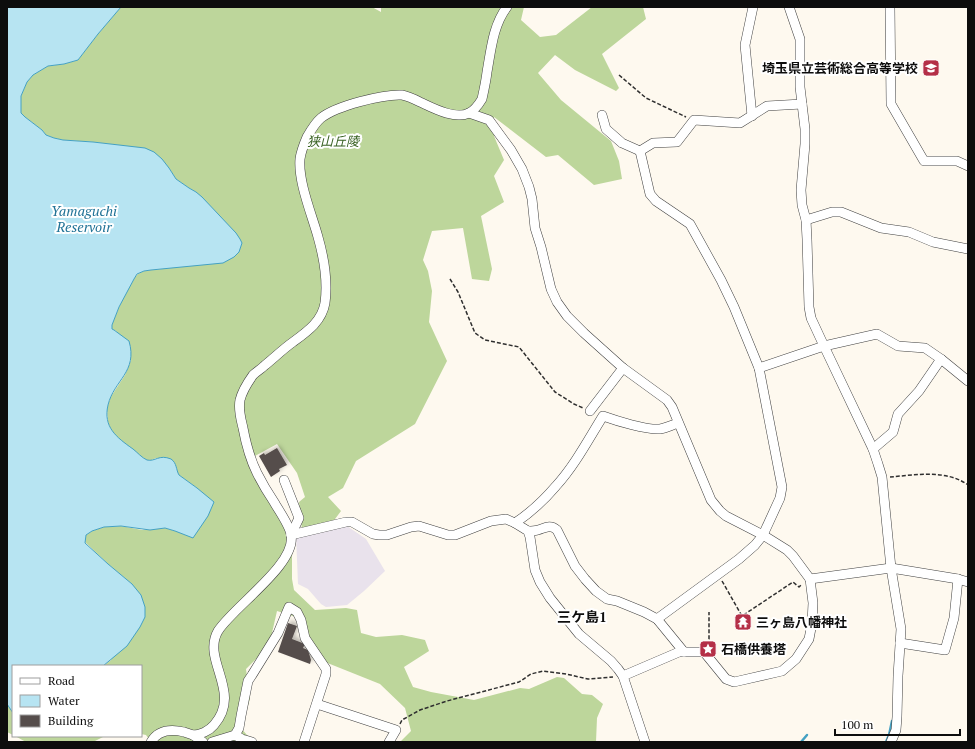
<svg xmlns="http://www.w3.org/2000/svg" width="975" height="749" font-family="'PT Serif','Noto Sans JP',serif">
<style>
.industrial{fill:#e9e2ec}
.forest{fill:#bdd69b}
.water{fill:#b7e4f2;stroke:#44a1c3}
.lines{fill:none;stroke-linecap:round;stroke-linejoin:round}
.stream{stroke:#44a1c3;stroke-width:2.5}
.building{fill:#554d4b;filter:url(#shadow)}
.minor-casing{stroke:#404040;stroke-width:10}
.path{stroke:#2f2f2f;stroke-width:1.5;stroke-dasharray:4 2;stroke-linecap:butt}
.minor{stroke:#fff;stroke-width:9}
.labels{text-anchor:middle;stroke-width:4;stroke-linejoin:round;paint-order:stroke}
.poi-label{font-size:13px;font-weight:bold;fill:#0d0d0d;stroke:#fff;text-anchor:start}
.park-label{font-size:13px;font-style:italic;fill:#386122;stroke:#fff}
.water-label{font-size:14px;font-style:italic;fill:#207296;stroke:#fff}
.neighbourhood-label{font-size:14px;font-weight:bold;fill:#0d0d0d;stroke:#fff}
</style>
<defs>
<filter id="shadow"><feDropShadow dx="2.5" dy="-2.5" stdDeviation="2" flood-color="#0004"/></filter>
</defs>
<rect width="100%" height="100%" fill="#fef9ef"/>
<polygon class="industrial" points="347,526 366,539 385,571 364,591 347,605 326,607 321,604 308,589 298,584 296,535"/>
<g class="forest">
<path d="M121 7H372L381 12V7H524L521 20 540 37 556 35 592 7H643L646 19 602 54 619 88 616 91 575 70 555 55 538 73 561 100 611 141 619 161 622 179 594 185 558 155 546 157 494 117V136L504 160 494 176 504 202 481 216 492 269 489 281 472 279 463 228 432 231 423 260 428 271 432 291 429 322 447 361 415 424 356 461 343 488 328 497 341 511 332 523 302 529 299 502 305 497 297 473 277 444 253 457 285 525 286 537 294 542 292 556V579L294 590 315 610 346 608 357 610 361 633 376 637 402 635 425 640 429 651 404 667 413 687 431 692 474 700 520 688 529 689 557 677 564 678 582 694 592 695 603 704 597 718 596 742H400L411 731 405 708 380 684 315 658 302 619 277 611 269 646 246 669 250 699 241 728 253 742H151L146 735 141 734V666H103L111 660 132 584 108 564 85 542 86 535 92 531 104 527 121 526 142 530 165 528 175 531 199 490 197 488 179 475 177 472V468L156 458 152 460H146L120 441 114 434 108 424 107 409 110 398 125 375 131 360 116 331 112 329V325C115 316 130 280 138 274 145 269 154 270 162 269L217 213 196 192 189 188 176 179 169 168 131 147 93 142 63 140 54 138 46 135 42 130 25 117 21 113V96L27 82 33 75 48 66 64 64 78 60 98 34Z"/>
<polygon points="7,704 13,713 13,735 7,732"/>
<polygon points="15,736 105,736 93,742 26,742"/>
</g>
<path class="water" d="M7 7H121L98 34 78 60 64 64 48 66 33 75 27 82 21 96V113L25 117 42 130 46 135 54 138 63 140 93 142 145 148 154 152 162 159 169 168 176 179 189 188 196 192 202 197 236 233 240 239 242 243 239 252 234 257 223 263 151 270 144 271 137 274 134 279 119 307 112 325V329L114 330 129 341C138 372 114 380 108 405 103 427 116 437 133 449 137 452 142 458 147 460 155 462 159 454 171 459 177 463 176 470 179 475L197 488 214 502 208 516 193 538 175 531 165 528 150 530 121 526 104 527 92 531 86 535 85 543 108 564 132 584 141 595 145 607V617L140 627 127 646 103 666H13V713L7 704Z"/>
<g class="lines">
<g class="stream">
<polyline points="801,742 807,735"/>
<polyline points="886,742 889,735 892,721"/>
</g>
</g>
<g class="building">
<polygon points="277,448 287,465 279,469 280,471 271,477 259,456 264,453 265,455"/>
<polygon points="288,623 297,626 292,639 305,644 303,648 308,650 311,660 310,664 278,652"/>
</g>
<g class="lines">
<g class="minor-casing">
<g id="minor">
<polyline points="789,7 800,39 800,87 805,129 805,144 801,190 802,205 806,220 807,239 809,307 811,318 824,346 873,449 878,464 882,477 891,568 901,629 898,676 897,717 896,730 891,742"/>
<polyline points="890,7 891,104 924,161 957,161 968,166"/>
<polyline points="469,113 489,120 511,150 522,169 529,187 532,199 535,228 541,247 551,289 557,302 567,316 584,333 623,368 667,400 672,407 711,500 720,511 726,516 763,535 787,550 793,556 810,579"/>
<polyline points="602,115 606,129 622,143 640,151"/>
<polyline points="752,116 745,45 753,7"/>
<polyline points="806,220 832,212 841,212 881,228 909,232 933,242 968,249"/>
<polyline points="759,368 734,307 721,280 690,224 656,201 650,194 640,151 653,143 677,142 694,120 740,123 767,106 802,104"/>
<polyline points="590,411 623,368"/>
<polyline points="873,449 893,432 898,414 919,391 941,359"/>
<polyline points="284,480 299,518 291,535"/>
<polyline points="515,523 528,531 530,537 535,570 540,582 550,598 579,634 611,661 618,669 623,676 645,742"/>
<path d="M528 531C531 531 535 531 538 530 545 528 550 524 557 530L575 566 585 579 596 591 607 599 617 601 644 612 657 619"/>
<path d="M291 535 346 522H352L373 534 379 535H387L411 527 419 526 448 535H455L491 521 506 519 515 523C530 513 545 499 556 486 575 465 588 440 603 416 617 421 646 430 660 429 666 428 672 425 678 423"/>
<polyline points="900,643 945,650 954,618 958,579"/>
<polyline points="684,652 657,619 739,559 755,545 763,535 780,498 782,487 759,368 824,346 877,334 898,346 925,348 941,359 968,381"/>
<polyline points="623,676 679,652 704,652 726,679 734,682 782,671 796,659 809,639 812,623 813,603 810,579 891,568 958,579 968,582"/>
<polyline points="317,704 396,730 389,742"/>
<polyline points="193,735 203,742"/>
<polyline points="235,735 239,728 241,716 248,681 252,675 278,633 289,607 297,612 301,620 305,638 326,669 326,674 304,742"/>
<path d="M151 742C158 730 171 729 184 732 187 733 190 734 193 735 200 735 209 731 214 725 243 692 201 660 218 631 233 607 297 564 291 535 290 526 279 511 274 502 268 493 262 483 257 473 250 459 246 444 243 428 241 419 238 410 240 400 242 392 248 382 253 375 256 372 261 369 264 366 274 358 283 349 293 342 308 331 322 321 325 303 328 281 324 258 318 237 312 215 298 182 300 159 301 151 304 144 307 137 311 130 315 123 321 118 336 106 383 94 402 95 408 96 414 99 420 102 433 108 455 120 469 113 475 110 479 104 482 99 484 90 486 81 487 72 491 50 493 25 507 7"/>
<polyline points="212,742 235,735 242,739 252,742"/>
</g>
</g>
<g class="path">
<polyline points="619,75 646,98 686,117"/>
<polyline points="450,279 458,292 475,333 485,340 519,347 555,392 574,404 583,408"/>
<path d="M890 477C915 475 946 469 968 485"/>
<polyline points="722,581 742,616 793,582 799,587 801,585"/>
<polyline points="707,645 709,639 709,612"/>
<polyline points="400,724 402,720 420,710 447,701 519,682 531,674 543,671 566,674 588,679 613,677"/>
</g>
<use href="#minor" class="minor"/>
</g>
<defs>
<g id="school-square" transform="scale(0.9)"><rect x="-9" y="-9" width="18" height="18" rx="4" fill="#b42f47" stroke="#fff"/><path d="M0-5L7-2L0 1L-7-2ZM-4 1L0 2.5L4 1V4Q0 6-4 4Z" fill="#fff"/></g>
<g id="temple-square" transform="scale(0.9)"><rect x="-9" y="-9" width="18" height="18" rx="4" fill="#b42f47" stroke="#fff"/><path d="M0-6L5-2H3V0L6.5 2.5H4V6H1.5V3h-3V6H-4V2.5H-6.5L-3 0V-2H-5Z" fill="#fff"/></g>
<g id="sight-square" transform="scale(0.9)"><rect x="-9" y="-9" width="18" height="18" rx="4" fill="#b42f47" stroke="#fff"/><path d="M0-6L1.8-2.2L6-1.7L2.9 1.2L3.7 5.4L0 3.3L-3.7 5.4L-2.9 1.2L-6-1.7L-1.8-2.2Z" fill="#fff"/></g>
</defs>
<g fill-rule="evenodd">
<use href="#school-square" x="931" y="68"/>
<use href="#temple-square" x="743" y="622"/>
<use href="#sight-square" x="708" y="649"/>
</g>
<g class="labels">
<g class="poi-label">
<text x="918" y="73" text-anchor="end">埼玉県立芸術総合高等学校</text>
<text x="756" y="627">三ヶ島八幡神社</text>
<text x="721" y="654">石橋供養塔</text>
</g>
<g class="park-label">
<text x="333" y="146">狭山丘陵</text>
</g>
<g class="water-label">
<text x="84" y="216">Yamaguchi<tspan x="84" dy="16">Reservoir</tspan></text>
</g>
<g class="neighbourhood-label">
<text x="582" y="622">三ケ島1</text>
</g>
</g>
<rect width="975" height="749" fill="none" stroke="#0d0d0d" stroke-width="16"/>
<rect x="12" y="665" width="130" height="72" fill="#ffffff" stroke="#9e9e9e"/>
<rect x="20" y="678" width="20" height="6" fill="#ffffff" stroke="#9e9e9e"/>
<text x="48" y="685" font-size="12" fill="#0d0d0d">Road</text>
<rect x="20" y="695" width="20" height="12" fill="#b7e4f2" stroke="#9e9e9e"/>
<text x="48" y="705" font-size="12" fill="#0d0d0d">Water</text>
<rect x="20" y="715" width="20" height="12" fill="#554d4b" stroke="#9e9e9e"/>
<text x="48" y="725" font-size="12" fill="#0d0d0d">Building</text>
<path d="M835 729v6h125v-6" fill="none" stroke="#0d0d0d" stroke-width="2"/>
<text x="841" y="729" font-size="12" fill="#0d0d0d" stroke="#ffffff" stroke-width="3" paint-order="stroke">100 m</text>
</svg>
